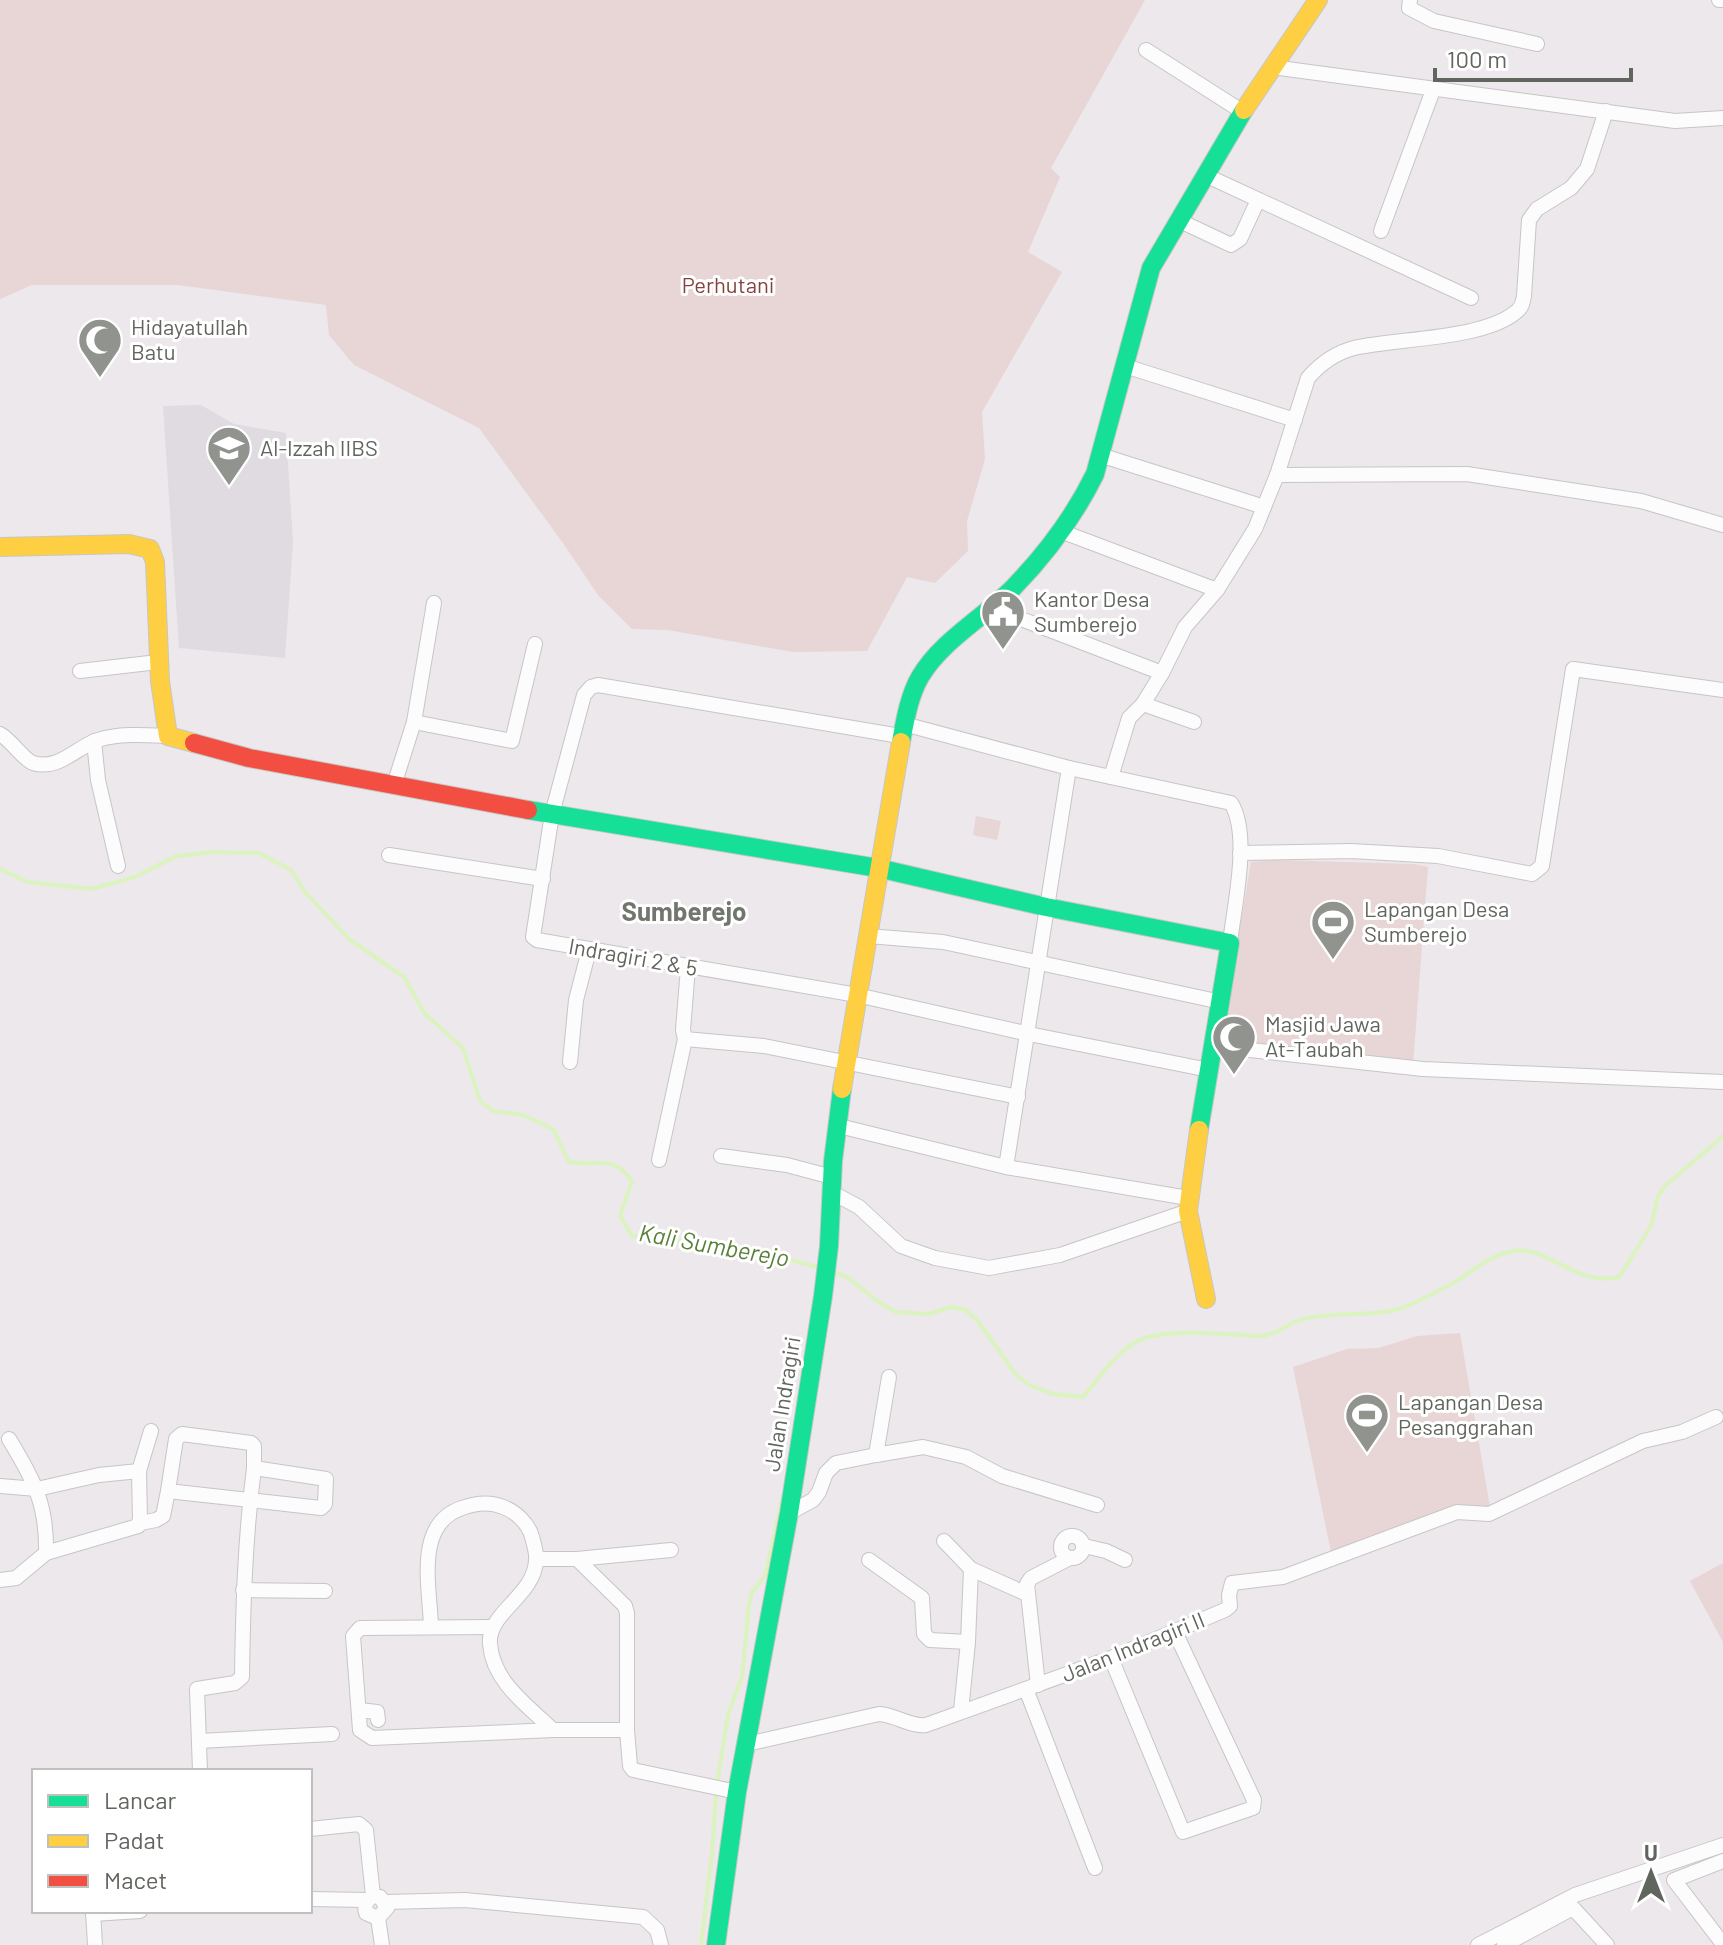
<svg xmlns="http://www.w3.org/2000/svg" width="1723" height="1945" font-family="Barlow,sans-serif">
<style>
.education{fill:#e0dae1}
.green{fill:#e8d5d6}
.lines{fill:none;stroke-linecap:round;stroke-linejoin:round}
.stream{stroke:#dbf3be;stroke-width:4}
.street-casing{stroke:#c6c6c6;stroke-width:16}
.fast-casing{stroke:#c7c7c6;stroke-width:20}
.slow-casing{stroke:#c7c7c6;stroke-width:20}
.jam-casing{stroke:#c7c7c6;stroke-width:20}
.street{stroke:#fcfcfc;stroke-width:14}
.fast{stroke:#16e098;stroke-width:18}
.slow{stroke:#ffcf43;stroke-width:18}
.jam{stroke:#f24e42;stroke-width:18}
.labels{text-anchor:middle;stroke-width:6;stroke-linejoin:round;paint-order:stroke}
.park-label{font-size:22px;fill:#84433d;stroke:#fff}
.poi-label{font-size:22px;fill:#60655d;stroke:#fff;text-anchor:start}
.street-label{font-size:22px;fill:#60655d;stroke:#fff}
.water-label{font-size:24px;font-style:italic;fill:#588039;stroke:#fff}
.quarter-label{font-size:26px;font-weight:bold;fill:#72776e;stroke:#fff}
</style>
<rect width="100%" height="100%" fill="#ece8ec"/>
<polygon class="education" points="201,405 234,424 286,433 293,542 285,658 179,648 163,406"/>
<g class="green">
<polygon points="0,0 1145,0 1051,168 1060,177 1028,252 1062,272 982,412 985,459 967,521 968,551 935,583 907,577 867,651 793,652 668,630 632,629 598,595 563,543 479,428 354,365 329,335 326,305 178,285 32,285 0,299"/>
<polygon points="976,816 1001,821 997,840 973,835"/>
<polygon points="1276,860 1414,864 1428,867 1413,1065 1221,1040 1251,862"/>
<polygon points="1460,1333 1490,1507 1331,1552 1293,1367 1347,1349 1379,1348 1417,1336"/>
<polygon points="1723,1563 1723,1642 1690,1581"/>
</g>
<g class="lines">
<g class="stream">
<path d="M0 869 28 882 92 889 135 877 176 856 214 852 259 853 291 870 305 892 349 939 404 977 424 1013 463 1048 480 1101 493 1111 523 1115 553 1129 569 1162C597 1167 613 1153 632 1181L620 1216 632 1236 733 1246 822 1268"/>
<path d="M830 1271 847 1277 880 1303 896 1312 928 1314 952 1307 966 1310 977 1320 1017 1376 1029 1385 1053 1394 1083 1397C1099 1378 1113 1357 1134 1343 1159 1326 1230 1335 1262 1336 1280 1333 1280 1328 1295 1322 1324 1310 1369 1318 1399 1309 1417 1303 1438 1291 1455 1282 1475 1270 1489 1255 1514 1251 1549 1246 1576 1287 1619 1277L1651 1226 1658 1196 1665 1186 1723 1136"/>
<polyline points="717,1784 728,1714 742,1677 749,1604 752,1592 765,1576 782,1500"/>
<polyline points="701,1945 712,1853 716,1793"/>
</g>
<g class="street-casing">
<g id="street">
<polyline points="1410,0 1409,8 1434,21 1537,44"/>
<polyline points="1719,0 1723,0"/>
<polyline points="1146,50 1243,112"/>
<polyline points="1272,67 1675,121 1723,118"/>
<polyline points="1205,175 1471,298"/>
<polyline points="1178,220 1231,245 1240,239 1258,200"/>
<polyline points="1381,231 1433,90"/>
<polyline points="1125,366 1295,420"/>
<polyline points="1100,455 1264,507"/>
<polyline points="1277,475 1467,474 1641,501 1723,525"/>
<polyline points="1063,532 1217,590"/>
<polyline points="1008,614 1162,673 1143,704 1129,718 1111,777"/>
<polyline points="80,671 158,662"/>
<path d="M1162 673 1185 627 1217 590 1255 529 1277 475 1308 378C1320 364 1335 353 1354 348 1396 338 1482 340 1516 312 1522 308 1523 302 1524 296L1529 220 1537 209 1571 188 1587 169 1606 111"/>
<polyline points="1143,704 1194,722"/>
<polyline points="414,722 512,741 535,644"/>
<path d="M904 724 1069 768 1231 803C1251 835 1234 906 1230 943"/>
<path d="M0 734C12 741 24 760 33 763 59 771 76 747 98 740 119 733 146 735 168 736"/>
<polyline points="900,736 598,685 591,687 584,695 552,814 533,937 537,940 857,995 1029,1034 1209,1070"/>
<polyline points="94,741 98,780 118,866"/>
<polyline points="394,785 414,722 434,603"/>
<polyline points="1240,853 1351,851 1438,856 1532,874 1542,866 1573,669 1723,690"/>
<polyline points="389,855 543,879"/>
<polyline points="868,936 943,942 1221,1002"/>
<polyline points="688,967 683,1030 685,1039 764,1046 1018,1097"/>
<polyline points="1214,1046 1423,1069 1723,1082"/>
<polyline points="570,1062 576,1000 589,950"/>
<polyline points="839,1126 1006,1167 1188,1198"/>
<polyline points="721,1156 787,1165 832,1177"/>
<polyline points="659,1160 685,1039"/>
<polyline points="1006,1167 1069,768"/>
<polyline points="831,1192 859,1207 901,1246 935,1258 989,1268 1060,1255 1188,1211"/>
<polygon points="182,1434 251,1443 254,1446 254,1468 326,1479 325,1504 321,1508 168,1491 176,1439"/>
<path d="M9 1439C34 1480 47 1504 46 1553"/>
<polyline points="876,1455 923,1447 966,1457 1002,1476 1097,1505"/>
<polyline points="0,1486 37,1489 99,1475 139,1471"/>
<polyline points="789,1513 813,1500 819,1492 826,1473 836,1463 876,1455 889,1377"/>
<polyline points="140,1523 156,1520 163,1516 168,1491"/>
<circle cx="1072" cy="1547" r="11"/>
<polyline points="944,1541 971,1569 1027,1594"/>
<polyline points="1084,1546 1106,1551 1125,1560"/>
<polyline points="537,1559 577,1559 625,1606 627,1613 627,1730 630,1766 633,1770 737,1792"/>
<polyline points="577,1559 671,1550"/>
<polyline points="869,1560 922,1598 924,1634 930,1640 968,1642 971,1569"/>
<polyline points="0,1580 16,1578 46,1553 138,1526 140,1519 139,1471 151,1431"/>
<polyline points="243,1590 325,1591"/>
<path d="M431 1627C430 1587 414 1524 462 1508 476 1503 489 1501 503 1507 515 1511 529 1524 532 1537 534 1544 537 1553 536 1561 534 1596 487 1613 490 1644 493 1682 527 1705 553 1730"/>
<polyline points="492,1627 360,1628 353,1636 360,1730 372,1738 553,1730 627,1730"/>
<polyline points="1111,1658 1183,1832 1253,1808 1254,1800 1175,1632"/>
<polyline points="1038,1685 1027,1584 1031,1578 1070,1558"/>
<polyline points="1026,1689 1095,1868"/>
<polyline points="359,1710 377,1712 378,1720"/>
<polyline points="961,1711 968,1642"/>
<polyline points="199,1741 332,1734"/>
<path d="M747 1744 879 1714C896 1715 910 1727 926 1725L1111 1658 1225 1610 1230 1606 1229 1595 1232 1583 1283 1577 1457 1512 1489 1514 1643 1441 1682 1432 1716 1417"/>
<path d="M200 1771 197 1689 235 1683 242 1677C243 1607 245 1538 254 1468"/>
<path d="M310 1829 359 1824 366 1830 373 1896C366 1901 364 1905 366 1913L378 1918 387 1908 380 1897 373 1896"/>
<polyline points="1723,1861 1674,1880 1723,1944"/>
<polyline points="310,1899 367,1900"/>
<polyline points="385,1902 465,1900 643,1917 657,1930 661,1945"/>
<polyline points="93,1911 95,1945"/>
<polyline points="93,1914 140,1911"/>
<polyline points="378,1918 382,1945"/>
<polyline points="1478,1945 1575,1895 1723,1845"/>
<polyline points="1504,1945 1573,1908 1607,1945"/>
</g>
</g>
<g class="fast-casing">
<g id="fast">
<path d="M901 742C905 721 909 696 920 677 941 641 983 618 1013 588 1046 554 1074 517 1095 474L1151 268 1244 110"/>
<polyline points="528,810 878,868 1046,907 1230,943 1199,1130"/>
<polyline points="716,1945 737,1792 789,1513 823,1296 829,1246 833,1161 842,1089"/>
</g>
</g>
<g class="slow-casing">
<g id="slow">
<polyline points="1244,110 1318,0"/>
<polyline points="0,547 129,544 150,549 155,562 160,681 168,736 194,743"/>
<polyline points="842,1089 901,742"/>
<polyline points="1199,1130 1188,1211 1206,1299"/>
</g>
</g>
<g class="jam-casing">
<polyline id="jam" points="194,743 249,758 528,810"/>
</g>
<use href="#street" class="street"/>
<use href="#fast" class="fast"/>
<use href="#slow" class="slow"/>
<use href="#jam" class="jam"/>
</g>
<defs>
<g id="mosque-pin" transform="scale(2.3)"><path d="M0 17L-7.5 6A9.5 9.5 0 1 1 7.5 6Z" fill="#91938f" stroke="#fff"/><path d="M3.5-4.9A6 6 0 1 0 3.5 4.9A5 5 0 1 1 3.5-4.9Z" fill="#fff"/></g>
<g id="school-pin" transform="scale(2.3)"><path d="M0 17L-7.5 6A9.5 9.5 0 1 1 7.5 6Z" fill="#91938f" stroke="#fff"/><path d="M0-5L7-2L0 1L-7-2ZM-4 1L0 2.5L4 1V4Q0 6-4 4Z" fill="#fff"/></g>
<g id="civic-pin" transform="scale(2.3)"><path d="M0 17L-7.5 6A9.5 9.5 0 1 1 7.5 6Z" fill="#91938f" stroke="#fff"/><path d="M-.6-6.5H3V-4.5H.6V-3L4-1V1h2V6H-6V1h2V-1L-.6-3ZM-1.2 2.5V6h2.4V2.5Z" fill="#fff"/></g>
<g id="stadium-pin" transform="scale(2.3)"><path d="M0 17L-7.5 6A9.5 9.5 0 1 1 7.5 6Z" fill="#91938f" stroke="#fff"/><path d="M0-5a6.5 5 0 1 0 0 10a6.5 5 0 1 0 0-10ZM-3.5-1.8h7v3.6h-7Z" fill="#fff"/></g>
</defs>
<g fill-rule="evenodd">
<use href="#mosque-pin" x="100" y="340"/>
<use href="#school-pin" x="229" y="448"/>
<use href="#civic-pin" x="1003" y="612"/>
<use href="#stadium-pin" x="1333" y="922"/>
<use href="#mosque-pin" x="1234" y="1037"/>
<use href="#stadium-pin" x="1367" y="1415"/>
</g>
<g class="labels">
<g class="park-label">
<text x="728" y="293">Perhutani</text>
</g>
<g class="poi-label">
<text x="131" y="335">Hidayatullah<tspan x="131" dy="25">Batu</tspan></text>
<text x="260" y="456">Al-Izzah IIBS</text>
<text x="1034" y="607">Kantor Desa<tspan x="1034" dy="25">Sumberejo</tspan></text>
<text x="1364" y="917">Lapangan Desa<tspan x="1364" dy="25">Sumberejo</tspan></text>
<text x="1265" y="1032">Masjid Jawa<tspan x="1265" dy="25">At-Taubah</tspan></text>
<text x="1398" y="1410">Lapangan Desa<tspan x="1398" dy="25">Pesanggrahan</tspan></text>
</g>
<g class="street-label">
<text transform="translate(633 957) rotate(10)" y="8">Indragiri 2 &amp; 5</text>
<text transform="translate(782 1404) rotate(-81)" y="8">Jalan Indragiri</text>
<text transform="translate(1133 1647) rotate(-22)" y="8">Jalan Indragiri II</text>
</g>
<g class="water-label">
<text transform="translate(714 1246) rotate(10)" y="8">Kali Sumberejo</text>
</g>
<g class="quarter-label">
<text x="684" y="921">Sumberejo</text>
</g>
</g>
<rect x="32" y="1769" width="280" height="144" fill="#ffffff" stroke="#bfc1be" stroke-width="2"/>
<rect x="48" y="1795" width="40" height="12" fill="#16e098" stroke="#bfc1be" stroke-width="2"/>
<text x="104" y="1809" font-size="24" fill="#60655d">Lancar</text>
<rect x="48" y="1835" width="40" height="12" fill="#ffcf43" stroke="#bfc1be" stroke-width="2"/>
<text x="104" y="1849" font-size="24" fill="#60655d">Padat</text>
<rect x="48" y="1875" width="40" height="12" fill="#f24e42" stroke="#bfc1be" stroke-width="2"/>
<text x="104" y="1889" font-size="24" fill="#60655d">Macet</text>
<g transform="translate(1651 1873)" stroke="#ffffff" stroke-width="6" paint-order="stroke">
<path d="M0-6L14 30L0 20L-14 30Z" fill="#60655d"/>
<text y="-12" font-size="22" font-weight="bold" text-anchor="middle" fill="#60655d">U</text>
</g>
<path d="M1435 68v12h196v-12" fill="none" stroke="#60655d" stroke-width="4"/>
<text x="1447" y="68" font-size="24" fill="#60655d" stroke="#ffffff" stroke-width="6" paint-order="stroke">100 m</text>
</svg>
